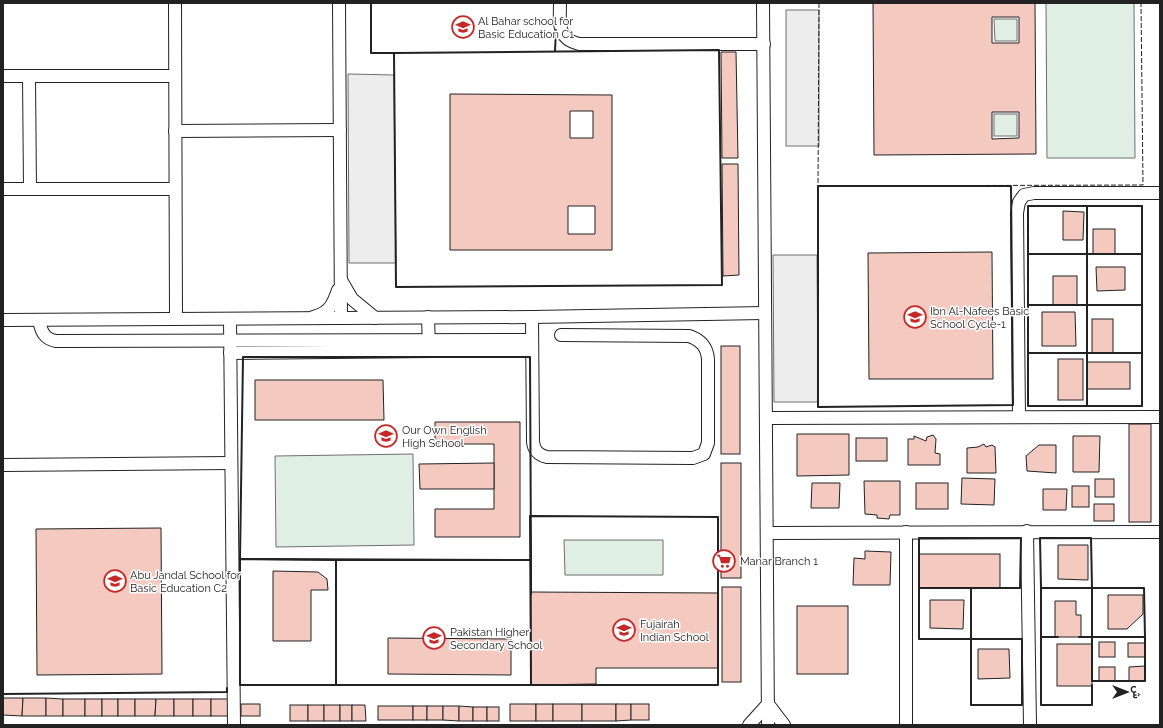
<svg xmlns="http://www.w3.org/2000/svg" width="1163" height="728" font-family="Raleway,Vazirmatn,sans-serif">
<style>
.green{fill:#e0efe3;stroke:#6f6f6f}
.parking{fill:#ededed;stroke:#6f6f6f}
.building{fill:#f3c9c0;stroke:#222;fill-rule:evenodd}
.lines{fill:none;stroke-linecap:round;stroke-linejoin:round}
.minor-casing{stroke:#222;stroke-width:14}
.minor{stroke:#fff;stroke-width:12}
.fence{stroke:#222;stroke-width:1;stroke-dasharray:5 2;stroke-linecap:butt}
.wall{stroke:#222;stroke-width:2}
.labels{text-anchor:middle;stroke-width:3;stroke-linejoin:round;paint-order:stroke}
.poi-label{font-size:11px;fill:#222;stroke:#fff;text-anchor:start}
</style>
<rect width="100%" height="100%" fill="#fff"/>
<g class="green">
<polygon points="1046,3 1134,3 1135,158 1047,158"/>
<polygon points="994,19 1017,19 1017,41 995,41"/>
<rect x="994" y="114" width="23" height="22"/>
<polygon points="413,454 414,545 276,547 275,456"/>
<polygon points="564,540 663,540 663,575 565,575"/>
</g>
<g class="parking">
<rect x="786" y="10" width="33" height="136"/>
<polygon points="348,74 394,75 396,263 349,263"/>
<polygon points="773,255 817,255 818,402 774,402"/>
</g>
<g class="building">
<path d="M873 3H1035L1036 154 874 155ZM992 17H1019V43H992ZM992 112H1019V138L992 139Z"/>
<polygon points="721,52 736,52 738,158 722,158"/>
<path d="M450 94 612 95V250H450ZM570 111H593V138H570ZM568 206H595V234H568Z"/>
<polygon points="722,164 738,164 739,275 723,276"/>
<polygon points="1063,211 1084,212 1083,240 1063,240"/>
<rect x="1093" y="229" width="22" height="25"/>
<polygon points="992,252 993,379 869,379 868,253"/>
<polygon points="1096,267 1125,267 1125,290 1097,291"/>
<rect x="1053" y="276" width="24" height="29"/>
<polygon points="1042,312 1075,312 1076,346 1042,346"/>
<rect x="1092" y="319" width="21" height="34"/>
<rect x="721" y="346" width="19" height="108"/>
<rect x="1058" y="359" width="25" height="41"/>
<rect x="1087" y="362" width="43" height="27"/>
<polygon points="255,380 383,380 384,420 255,420"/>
<polygon points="435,422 520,422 520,537 435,537 435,509 494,509 494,444 435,444"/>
<rect x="1129" y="424" width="22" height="98"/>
<polygon points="797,434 849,434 849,475 797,476"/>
<polygon points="933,435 936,439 935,453 940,454 940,465 908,465 908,439 914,439 914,436 926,441 927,437"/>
<polygon points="1073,436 1100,436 1099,472 1073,472"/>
<rect x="856" y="438" width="31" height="23"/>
<polygon points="984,444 986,447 992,445 995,447 996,473 967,473 967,448 978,447"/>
<polygon points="1039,445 1056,445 1056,473 1027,471 1026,456"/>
<polygon points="494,463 494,489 420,489 419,464"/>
<rect x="721" y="463" width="20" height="115"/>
<polygon points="962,478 995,479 994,505 961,504"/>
<rect x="1095" y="479" width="19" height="18"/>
<polygon points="864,481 900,481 900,515 890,515 889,519 877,518 877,515 865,514"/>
<polygon points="812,483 840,483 839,508 811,508"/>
<rect x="916" y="483" width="32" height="26"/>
<rect x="1072" y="486" width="17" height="21"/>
<polygon points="1043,489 1067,489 1066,510 1043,510"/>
<rect x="1094" y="504" width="20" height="17"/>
<polygon points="161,528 162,674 37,675 36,529"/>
<polygon points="1058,545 1088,545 1088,580 1058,579"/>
<polygon points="865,551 891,552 890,585 853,585 854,558 865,559"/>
<rect x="919" y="554" width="81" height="34"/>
<polygon points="273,571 318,572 327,579 328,590 311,590 311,641 273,641"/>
<rect x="722" y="587" width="19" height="95"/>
<polygon points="531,592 718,593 718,668 596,668 596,684 531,685"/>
<polygon points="1108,595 1143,595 1143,614 1127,629 1108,629"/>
<polygon points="930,600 964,600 963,629 930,628"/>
<polygon points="1055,601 1076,601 1076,615 1081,615 1081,637 1055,637"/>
<rect x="797" y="606" width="51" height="68"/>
<polygon points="388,638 511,639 511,675 388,674"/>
<rect x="1099" y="642" width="16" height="15"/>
<rect x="1128" y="643" width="17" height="14"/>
<rect x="1057" y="644" width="35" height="42"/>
<polygon points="978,649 1009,649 1010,678 978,679"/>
<polygon points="1145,666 1145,681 1129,681 1129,667"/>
<rect x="1099" y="667" width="16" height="14"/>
<polygon points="3,698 23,698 22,716 3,715"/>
<polygon points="23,698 46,698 46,716 22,716"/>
<polygon points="46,698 63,699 63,716 46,716"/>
<rect x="63" y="699" width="22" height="17"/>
<rect x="85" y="699" width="17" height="17"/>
<rect x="102" y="699" width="16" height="17"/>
<rect x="118" y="699" width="17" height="17"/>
<polygon points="135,699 156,699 155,716 135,716"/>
<polygon points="156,699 174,699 174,716 155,716"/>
<rect x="174" y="699" width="19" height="17"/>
<rect x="193" y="699" width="18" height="17"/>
<rect x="211" y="699" width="18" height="17"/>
<rect x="241" y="704" width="19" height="12"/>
<rect x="510" y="704" width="26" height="17"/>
<rect x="536" y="704" width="17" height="17"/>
<rect x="553" y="704" width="29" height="17"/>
<rect x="582" y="704" width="34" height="17"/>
<polygon points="616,704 631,704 631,720 616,721"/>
<rect x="631" y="704" width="18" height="16"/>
<rect x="290" y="705" width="18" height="16"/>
<rect x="308" y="705" width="16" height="16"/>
<rect x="324" y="705" width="16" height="16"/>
<rect x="340" y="705" width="12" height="16"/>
<polygon points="352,705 365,705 366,721 352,721"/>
<rect x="378" y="706" width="35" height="14"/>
<rect x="413" y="706" width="14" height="14"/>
<rect x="427" y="706" width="16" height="14"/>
<polygon points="443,706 459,706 459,721 443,720"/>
<polygon points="459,706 473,707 473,721 459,721"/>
<rect x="473" y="707" width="14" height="14"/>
<rect x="487" y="707" width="12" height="14"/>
</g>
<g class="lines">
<g class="minor-casing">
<g id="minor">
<polyline points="175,3 176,319"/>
<polyline points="339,3 341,318"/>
<path d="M560 3C560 23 556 38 579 44H764"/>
<polyline points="763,3 768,725"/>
<polyline points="3,76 175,76"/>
<polyline points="29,76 30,189"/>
<polyline points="175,131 340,130"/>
<polyline points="3,189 175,189"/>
<polyline points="341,280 352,299 375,318"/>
<path d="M313 317C329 313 333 305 338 290"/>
<polyline points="428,317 429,348"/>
<path d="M532 317 533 442C534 451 539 455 547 457L693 458 704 454 708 443V359C707 347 701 340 689 336L561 335"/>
<polyline points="230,319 234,725"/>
<polyline points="3,320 532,317 765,313"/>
<path d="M39 320C41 331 44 339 56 341L532 340"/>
<polyline points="230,353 532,350"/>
<polyline points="1019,417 1017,213 1019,202 1024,195 1034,193 1160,193"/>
<polyline points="766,418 1160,417"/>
<polyline points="3,465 231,463"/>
<polyline points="1027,531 1030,725"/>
<polyline points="906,532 906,725"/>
<polyline points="767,533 1160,532"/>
<polyline points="749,725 768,704 784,725"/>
</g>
</g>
<use href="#minor" class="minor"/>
<polyline class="fence" points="819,3 818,186 1143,185 1141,3"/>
<g class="wall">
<polyline points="371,3 371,53 395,53"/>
<polygon points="719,50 722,285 396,287 394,53"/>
<polyline points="555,51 556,30"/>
<polygon points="818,186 1011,186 1013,405 818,407"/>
<rect x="1028" y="206" width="59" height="48"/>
<rect x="1087" y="206" width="55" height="48"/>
<rect x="1028" y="254" width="59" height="51"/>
<rect x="1087" y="254" width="55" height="51"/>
<rect x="1028" y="305" width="59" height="48"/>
<rect x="1087" y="305" width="55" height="48"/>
<rect x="1028" y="353" width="59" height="53"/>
<rect x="1087" y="353" width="55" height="53"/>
<polygon points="243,357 530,357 531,560 240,559"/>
<polygon points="530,516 718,517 718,685 531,685"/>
<polygon points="919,538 1021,538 1020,588 919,588"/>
<polygon points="1040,538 1091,538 1092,588 1041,588"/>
<rect x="919" y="588" width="52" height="51"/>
<polyline points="1057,637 1041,637 1041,705 1092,705 1092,685"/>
<polyline points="1058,637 1041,637 1041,588 1092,588 1092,647"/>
<path d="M1079 637C1101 637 1123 637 1145 637L1144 588H1092V637"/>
<polyline points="1080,637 1092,637"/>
<rect x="1092" y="637" width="53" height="44"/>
<rect x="971" y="639" width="51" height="66"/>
<polyline points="336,685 336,560 531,560 531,594"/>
<polyline points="336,685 336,560 240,559 240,685 531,685 531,682"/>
<polyline points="3,694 227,692 227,688"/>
</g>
</g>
<defs>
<g id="school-ring" transform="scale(1.15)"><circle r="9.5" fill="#fff" stroke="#c62828" stroke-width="1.5"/><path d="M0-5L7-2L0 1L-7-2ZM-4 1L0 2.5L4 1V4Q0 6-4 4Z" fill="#c62828"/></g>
<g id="supermarket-ring" transform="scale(1.15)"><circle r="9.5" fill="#fff" stroke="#c62828" stroke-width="1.5"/><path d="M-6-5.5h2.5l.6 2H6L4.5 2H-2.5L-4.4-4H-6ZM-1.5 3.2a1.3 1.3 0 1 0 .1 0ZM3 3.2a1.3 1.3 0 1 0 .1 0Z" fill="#c62828"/></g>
</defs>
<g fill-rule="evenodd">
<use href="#school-ring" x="463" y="27"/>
<use href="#school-ring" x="915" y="317"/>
<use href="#school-ring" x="386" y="436"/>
<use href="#supermarket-ring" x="724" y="561"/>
<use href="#school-ring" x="115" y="581"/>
<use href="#school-ring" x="624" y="630"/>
<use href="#school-ring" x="434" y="638"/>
</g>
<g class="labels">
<g class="poi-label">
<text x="478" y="25">Al Bahar school for<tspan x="478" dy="13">Basic Education C1</tspan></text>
<text x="930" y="315">Ibn Al-Nafees Basic<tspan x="930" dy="13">School Cycle-1</tspan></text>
<text x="402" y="434">Our Own English<tspan x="402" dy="13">High School</tspan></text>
<text x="740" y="565">Manar Branch 1</text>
<text x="130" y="579">Abu Jandal School for<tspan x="130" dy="13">Basic Education C2</tspan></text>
<text x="640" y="628">Fujairah<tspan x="640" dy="13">Indian School</tspan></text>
<text x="450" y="636">Pakistan Higher<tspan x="450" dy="13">Secondary School</tspan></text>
</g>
</g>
<rect width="1163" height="728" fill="none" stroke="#222222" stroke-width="8"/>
<g transform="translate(1127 692) rotate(90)" stroke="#ffffff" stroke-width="3" paint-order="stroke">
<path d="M0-3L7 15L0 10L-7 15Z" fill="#222222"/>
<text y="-6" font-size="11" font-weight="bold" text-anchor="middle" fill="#222222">ش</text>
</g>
</svg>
